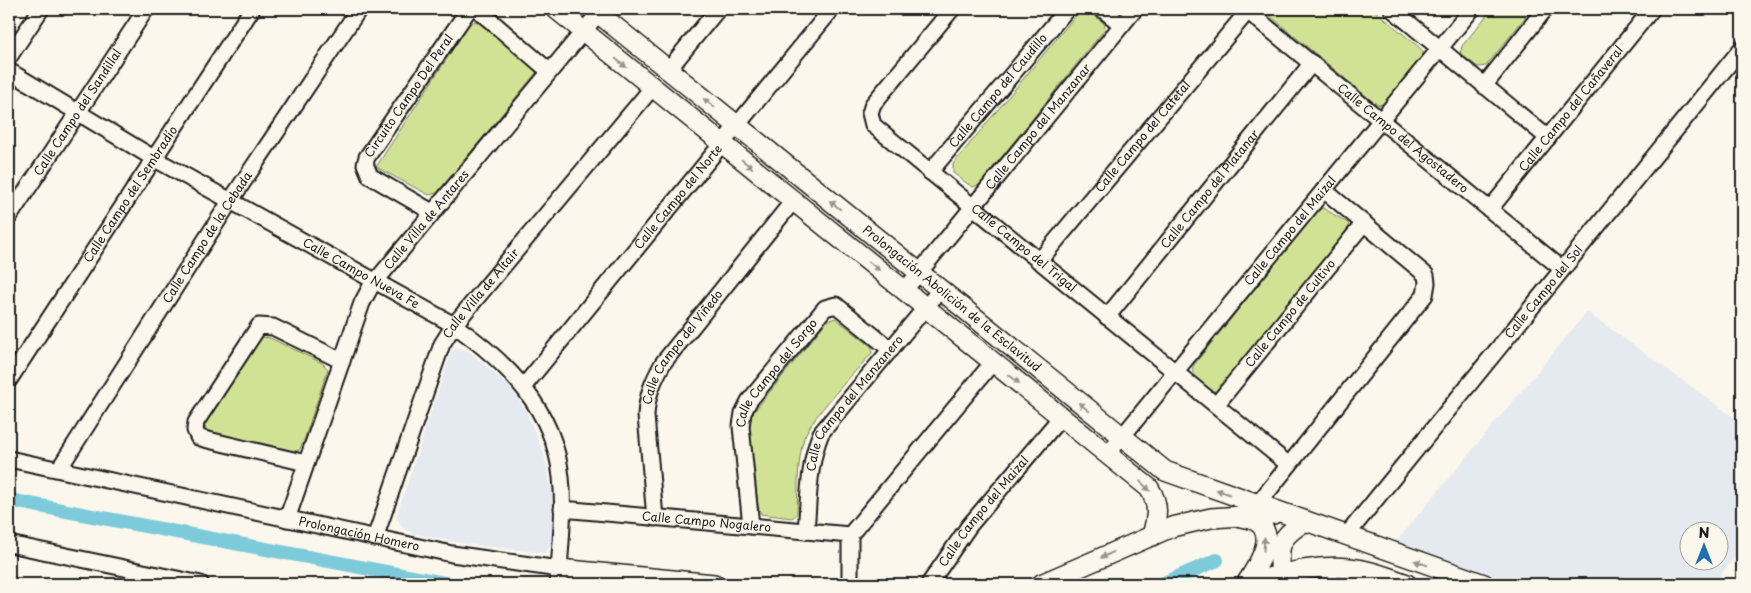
<svg xmlns="http://www.w3.org/2000/svg" width="1751" height="593" font-family="'Playpen Sans',sans-serif">
<style>
.built{fill:#e5eaf0;fill-rule:evenodd}
.green{fill:#d2e295;stroke:#777f58}
.lines{fill:none;stroke-linecap:round;stroke-linejoin:round}
.canal{stroke:#7ccada;stroke-width:14}
.minor-casing{stroke:#1c1c1c;stroke-width:19}
.major-casing{stroke:#1c1c1c;stroke-width:22}
.minor{stroke:#fbf7ec;stroke-width:15}
.major{stroke:#fbf7ec;stroke-width:19}
.oneway{fill:#97948e}
.labels{text-anchor:middle;stroke-width:4;stroke-linejoin:round;paint-order:stroke}
.street-label{font-size:12px;fill:#1c1c1c;stroke:#fbf7ec}
</style>
<rect width="100%" height="100%" fill="#fbf7ec"/>
<filter id="ink" filterUnits="userSpaceOnUse"><feTurbulence type="fractalNoise" baseFrequency=".02" numOctaves="2"/><feDisplacementMap in="SourceGraphic" scale="10" xChannelSelector="R" yChannelSelector="G"/><feConvolveMatrix kernelMatrix="1 2 1 2 8 2 1 2 1" color-interpolation-filters="sRGB"/></filter>
<g filter="url(#ink)">
<g class="built">
<path d="M1587 312 1742 423V548L1713 584H1510L1395 543ZM1688 530H1718V560H1688Z"/>
<polygon points="456,347 469,351 510,387 526,411 544,454 552,492 552,542 545,553 466,544 413,534 402,527 396,517 451,353"/>
</g>
<g class="green">
<polygon points="1262,9 1373,9 1420,48 1423,52 1423,57 1386,103 1379,105 1373,102"/>
<polygon points="1492,9 1532,9 1486,66 1478,67 1460,54 1462,46"/>
<polygon points="1086,10 1104,23 1105,29 979,185 972,187 953,173 953,164 1077,14"/>
<polygon points="476,21 537,68 536,73 437,193 429,195 376,167 470,23"/>
<path d="M1323 208 1348 223 1350 230 1224 386 1217 392C1206 389 1190 379 1193 366L1317 211Z"/>
<path d="M835 318 872 347V353C855 372 812 416 804 438 797 461 798 490 797 514L792 518 761 514 758 506 749 427 752 414 827 321Z"/>
<polygon points="261,337 270,338 322,363 328,369 303,443 299,450 291,453 209,435 203,423"/>
</g>
<g class="lines">
<g class="canal">
<polyline points="9,500 449,584"/>
<polyline points="1162,584 1217,560"/>
</g>
<g class="minor-casing">
<g id="minor">
<polyline points="477,9 549,71"/>
<path id="s1" d="M952 9 873 104 870 113 873 125 1289 465"/>
<polyline points="1102,9 1122,25"/>
<path id="s2" d="M1245 9 1561 268"/>
<polyline points="1392,9 1548,138"/>
<polyline points="9,57 41,9"/>
<polyline points="668,70 718,9"/>
<path id="s3" d="M9 71 155 159 454 325C507 362 554 409 561 477 565 512 560 549 558 584"/>
<polyline points="1484,86 1545,9"/>
<path id="s4" d="M930 172 1067 9"/>
<path id="s5" d="M1490 209 1652 9"/>
<path id="s6" d="M432 212 370 176 365 164 367 157 469 9"/>
<path id="s7" d="M9 217 146 9"/>
<path id="s8" d="M1039 261 1248 11"/>
<path id="s9" d="M904 291 1135 9"/>
<path id="s10" d="M1107 317 1312 63"/>
<path id="s11" d="M9 380 252 9"/>
<path id="s12" d="M524 386 832 9"/>
<path id="s13" d="M1216 405 1364 223"/>
<path id="s14" d="M1108 454 1472 9"/>
<path id="s15" d="M9 459 452 554 559 569"/>
<polyline points="306,463 204,439 198,437 195,430 196,422 259,326 273,327 342,361"/>
<path id="s16" d="M59 469 231 200 359 9"/>
<polyline points="1257,505 1425,295 1427,283 1426,275 1324,190"/>
<path id="s17" d="M562 509 850 535"/>
<path id="s18" d="M655 518 646 416C647 395 653 381 663 363L793 201"/>
<path id="s19" d="M287 519 362 303 370 288 602 9"/>
<path id="s20" d="M751 526 741 426 743 413 749 401 825 308 836 305 891 350"/>
<path id="s21" d="M806 531C809 499 808 464 821 433L940 290"/>
<path id="s22" d="M1346 536 1742 48"/>
<path id="s23" d="M375 538 442 344 454 325 652 88"/>
<polyline points="9,544 201,584"/>
<polyline points="850,584 850,535 993,362"/>
<path id="s24" d="M929 584 969 526 1061 417"/>
<polyline points="1325,584 1333,568"/>
</g>
</g>
<g class="major-casing">
<g id="major">
<path d="M556 9 1149 488C1160 505 1157 517 1152 536"/>
<path id="s25" d="M593 9 1165 471 1484 584"/>
<path d="M1241 517C1246 518 1252 519 1256 521 1280 536 1255 569 1246 584"/>
<polyline points="559,569 714,584"/>
<path d="M1281 573C1277 545 1280 537 1304 522"/>
<polyline points="1041,584 1172,527 1211,518 1273,514"/>
<path d="M1249 584C1284 572 1325 562 1363 570 1378 573 1393 579 1407 584"/>
</g>
</g>
<use href="#minor" class="minor"/>
<use href="#major" class="major"/>
</g>
<defs><path id="oneway-solid" d="M-6-.8H1V-3.2L6.5 0L1 3.2V.8H-6Z" transform="scale(1.25)"/></defs>
<g class="oneway">
<use href="#oneway-solid" transform="translate(621 63) rotate(39)"/>
<use href="#oneway-solid" transform="translate(709 103) rotate(-141)"/>
<use href="#oneway-solid" transform="translate(747 164) rotate(39)"/>
<use href="#oneway-solid" transform="translate(835 205) rotate(-141)"/>
<use href="#oneway-solid" transform="translate(874 266) rotate(39)"/>
<use href="#oneway-solid" transform="translate(1014 379) rotate(39)"/>
<use href="#oneway-solid" transform="translate(1084 407) rotate(-141)"/>
<use href="#oneway-solid" transform="translate(1145 486) rotate(44)"/>
<use href="#oneway-solid" transform="translate(1223 492) rotate(-160)"/>
<use href="#oneway-solid" transform="translate(1264 544) rotate(-86)"/>
<use href="#oneway-solid" transform="translate(1107 555) rotate(156)"/>
<use href="#oneway-solid" transform="translate(1421 563) rotate(-161)"/>
</g>
</g>
<g class="labels">
<g class="street-label">
<text dy="4" stroke="none"><textPath href="#s4" startOffset="106">Calle Campo del Caudillo</textPath></text>
<text dy="4" stroke="none"><textPath href="#s6" startOffset="166">Circuito Campo Del Peral</textPath></text>
<text dy="4" stroke="none"><textPath href="#s5" startOffset="129">Calle Campo del Cañaveral</textPath></text>
<text dy="4" stroke="none"><textPath href="#s7" startOffset="125">Calle Campo del Sandillal</textPath></text>
<text dy="4" stroke="none"><textPath href="#s9" startOffset="212">Calle Campo del Manzanar</textPath></text>
<text dy="4" stroke="none"><textPath href="#s8" startOffset="162">Calle Campo del Cafetal</textPath></text>
<text dy="4" stroke="none"><textPath href="#s2" startOffset="204">Calle Campo del Agostadero</textPath></text>
<text dy="4" stroke="none"><textPath href="#s10" startOffset="164">Calle Campo del Platanar</textPath></text>
<text dy="4" stroke="none"><textPath href="#s11" startOffset="222">Calle Campo del Sembradío</textPath></text>
<text dy="4" stroke="none"><textPath href="#s12" startOffset="244">Calle Campo del Norte</textPath></text>
<text dy="4" stroke="none"><textPath href="#s19" startOffset="334">Calle Villa de Antares</textPath></text>
<text dy="4" stroke="none"><textPath href="#s14" startOffset="288">Calle Campo del Maizal</textPath></text>
<text dy="4" stroke="none"><textPath href="#s16" startOffset="275">Calle Campo de la Cebada</textPath></text>
<text dy="4" stroke="none"><textPath href="#s1" startOffset="340">Calle Campo del Trigal</textPath></text>
<text dy="4" stroke="none"><textPath href="#s3" startOffset="406">Calle Campo Nueva Fe</textPath></text>
<text dy="4" stroke="none"><textPath href="#s22" startOffset="314">Calle Campo del Sol</textPath></text>
<text dy="4" stroke="none"><textPath href="#s23" startOffset="269">Calle Villa de Altair</textPath></text>
<text dy="4" stroke="none"><textPath href="#s25" startOffset="461">Prolongación Abolición de la Esclavitud</textPath></text>
<text dy="4" stroke="none"><textPath href="#s13" startOffset="118">Calle Campo de Cultivo</textPath></text>
<text dy="4" stroke="none"><textPath href="#s18" startOffset="182">Calle Campo del Viñedo</textPath></text>
<text dy="4" stroke="none"><textPath href="#s20" startOffset="165">Calle Campo del Sorgo</textPath></text>
<text dy="4" stroke="none"><textPath href="#s21" startOffset="142">Calle Campo del Manzanero</textPath></text>
<text dy="4" stroke="none"><textPath href="#s24" startOffset="91">Calle Campo del Maizal</textPath></text>
<text dy="4" stroke="none"><textPath href="#s17" startOffset="145">Calle Campo Nogalero</textPath></text>
<text dy="4" stroke="none"><textPath href="#s15" startOffset="358">Prolongación Homero</textPath></text>
</g>
</g>
<rect width="1751" height="593" fill="none" stroke="#fbf7ec" stroke-width="30"/>
<rect x="15" y="15" width="1721" height="563" fill="none" stroke="#1c1c1c" stroke-width="2" filter="url(#ink)"/>
<g transform="translate(1704 546)"><circle r="24" fill="#fbf7ec" stroke="#a29f99"/>
<path d="M0-4L9 19L0 12L-9 19Z" fill="#1f6fb2"/>
<text y="-8" font-size="14" font-weight="bold" text-anchor="middle" fill="#1c1c1c">N</text>
</g>
</svg>
